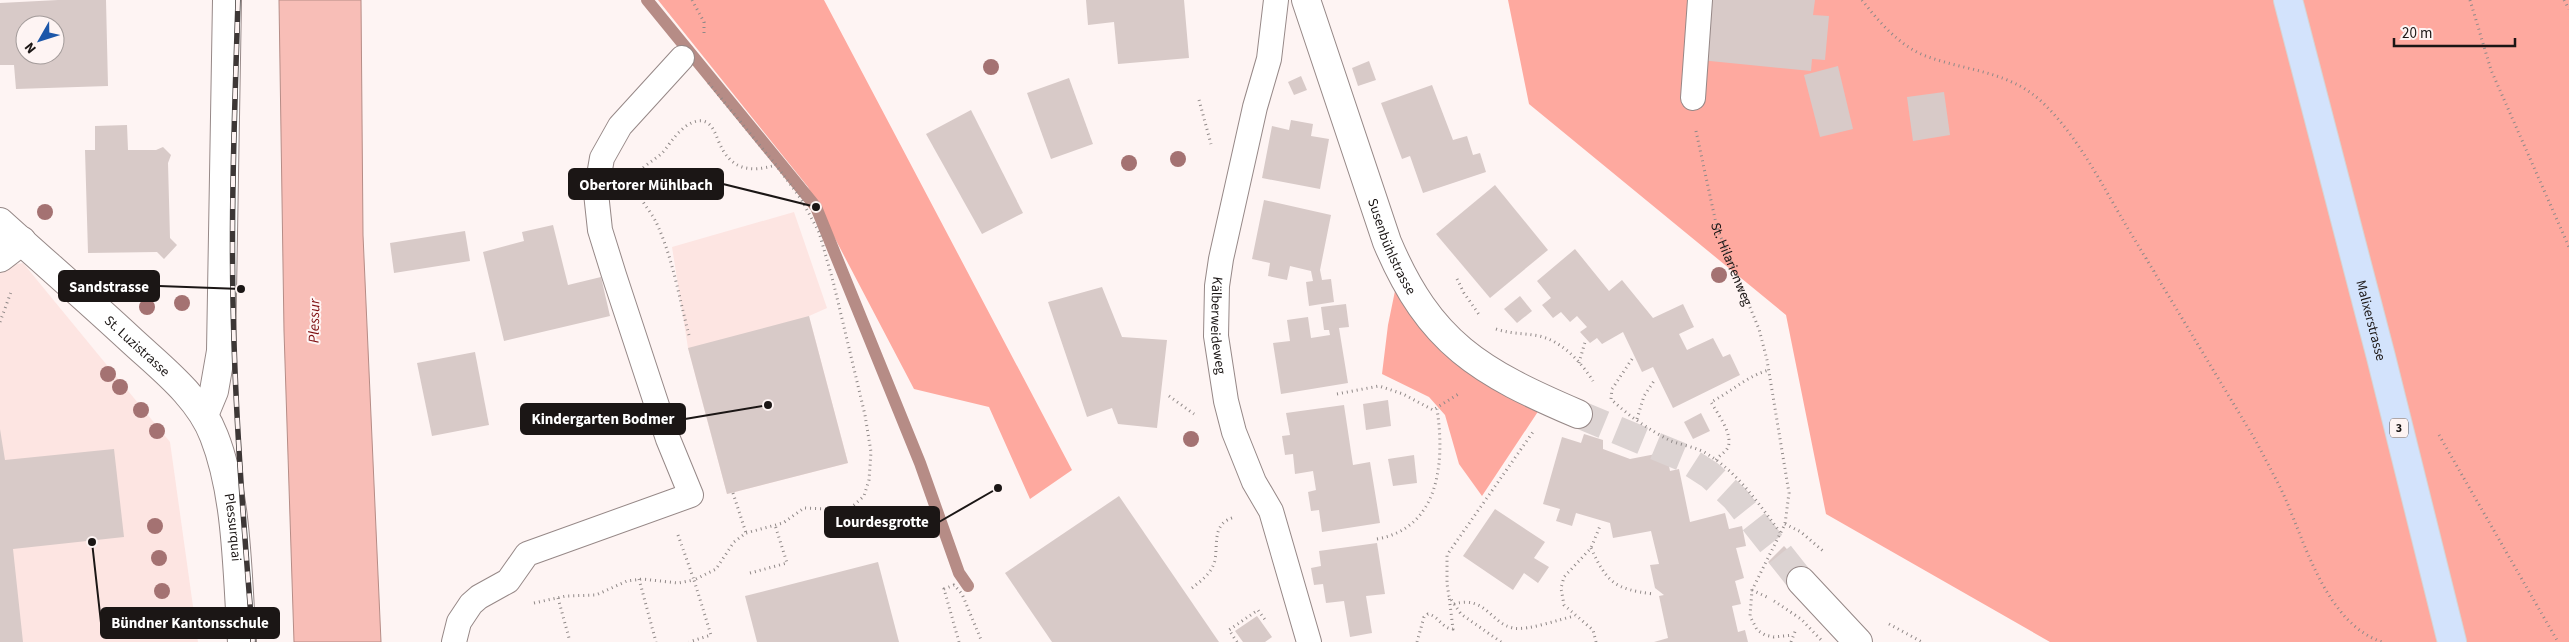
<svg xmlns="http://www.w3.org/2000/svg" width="2569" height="642" font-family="'Source Sans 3',sans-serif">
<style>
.built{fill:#fde5e2}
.green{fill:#fea99f}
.water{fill:#f8beb7;stroke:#b68c86}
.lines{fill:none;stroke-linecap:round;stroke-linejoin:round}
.stream{stroke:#b68c86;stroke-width:12}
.building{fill:#d8cac8;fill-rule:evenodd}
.minor-tunnel{stroke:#dcd3d2;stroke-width:28;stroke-dasharray:28 14;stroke-linecap:butt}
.service-casing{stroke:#968887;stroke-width:26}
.minor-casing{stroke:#968887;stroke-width:30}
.secondary-casing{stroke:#968887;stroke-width:30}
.primary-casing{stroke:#d6d5d5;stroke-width:30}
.path{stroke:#908988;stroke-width:3;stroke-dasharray:1 4;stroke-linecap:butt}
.service{stroke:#fff;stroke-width:24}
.minor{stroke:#fff;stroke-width:28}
.secondary{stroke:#fff;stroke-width:28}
.primary{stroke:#d3e3fc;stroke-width:28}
.rail-casing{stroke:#3d3736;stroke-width:5.5}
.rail{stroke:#fef4f3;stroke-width:4;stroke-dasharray:11;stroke-linecap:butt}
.path-bridge{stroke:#908988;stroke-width:3;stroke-dasharray:1 4;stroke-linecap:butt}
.tree{fill:#a47272}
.labels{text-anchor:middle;stroke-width:4;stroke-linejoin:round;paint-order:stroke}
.shield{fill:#fef4f3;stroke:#5f5958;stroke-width:1}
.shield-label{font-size:12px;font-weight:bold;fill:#1b1615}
.street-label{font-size:14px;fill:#1b1615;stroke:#fef4f3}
.water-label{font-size:15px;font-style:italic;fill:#7d0e10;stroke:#fef4f3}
.leader{fill:none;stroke:#1b1615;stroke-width:2}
.callout-dot{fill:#1b1615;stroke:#fef4f3;stroke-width:2}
.callout{fill:#1b1615;stroke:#1b1615;stroke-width:2}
.callout-label{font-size:15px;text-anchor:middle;font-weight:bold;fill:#fff}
</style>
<rect width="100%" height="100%" fill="#fef4f3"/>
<g class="built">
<polygon points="794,212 827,308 809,316 848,463 727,494 688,348 672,247"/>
<polygon points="23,263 170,442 198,642 0,642 0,267"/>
</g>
<g class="green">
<polygon points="658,0 824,0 1072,470 1030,499 989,407 914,389 808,187"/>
<polygon points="1508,0 2569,0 2569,642 2050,642 1826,514 1786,315 1529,104"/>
<polygon points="1396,286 1539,410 1482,496 1459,464 1445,415 1429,397 1382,374 1388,325"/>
</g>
<polygon class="water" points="279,0 361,0 363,235 381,642 294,642 284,331"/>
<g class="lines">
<polyline class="stream" points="647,0 816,207 920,463 959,573 968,586"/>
</g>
<g class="building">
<path d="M58 0H106L108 86 16 89 14 65H0V3ZM25 25H55V55H25Z"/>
<polygon points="1086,0 1184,0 1189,58 1118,64 1114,22 1088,25"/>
<polygon points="1706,0 1815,0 1813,15 1829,16 1825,60 1812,59 1811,71 1700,60"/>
<polygon points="1369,61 1376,80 1358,86 1352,68"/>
<polygon points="1838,66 1853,129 1820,137 1804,75"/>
<polygon points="1301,76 1307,90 1294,95 1288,82"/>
<polygon points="1069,78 1093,144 1051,159 1027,93"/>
<polygon points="1432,85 1453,140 1467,136 1473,155 1480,153 1486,172 1423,193 1410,156 1402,159 1381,103"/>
<polygon points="1944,92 1950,135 1913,141 1907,97"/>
<polygon points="971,110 1023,213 982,234 926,134"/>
<polygon points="1291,120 1313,124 1311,136 1329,139 1320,189 1262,178 1272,126 1289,130"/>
<polygon points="127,125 128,150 156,150 163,147 171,155 168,163 170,238 177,245 164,259 157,252 88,253 85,150 95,150 95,126"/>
<polygon points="1495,185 1548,250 1490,298 1436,234"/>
<polygon points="1264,200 1331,215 1320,270 1322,280 1331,279 1334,302 1309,306 1306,282 1313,281 1311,271 1290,266 1287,280 1268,276 1270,263 1252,259"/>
<polygon points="553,225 568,285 601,277 610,316 504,341 483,252 524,241 522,232"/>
<polygon points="465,231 470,261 394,273 390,243"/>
<polygon points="1575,249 1609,291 1622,280 1653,318 1683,304 1694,327 1679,334 1687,350 1713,338 1723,357 1730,354 1740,375 1673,408 1653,367 1642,372 1623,332 1602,344 1597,338 1590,343 1580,332 1587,327 1577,316 1570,322 1561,312 1553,318 1542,305 1551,298 1537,281"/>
<polygon points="1102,287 1122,337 1167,340 1157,428 1118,424 1112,408 1087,417 1048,302"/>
<polygon points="1520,296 1532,311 1517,323 1504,309"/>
<polygon points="1346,304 1349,327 1339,328 1348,383 1281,394 1273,343 1290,341 1287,320 1308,317 1311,338 1330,335 1329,330 1324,330 1321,307"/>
<polygon points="809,316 848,463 727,494 688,348"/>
<polygon points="475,352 489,425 432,436 417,363"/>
<polygon points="1388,400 1391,426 1366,430 1363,404"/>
<polygon points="1344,405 1353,465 1370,462 1380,523 1322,532 1319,510 1311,511 1308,492 1316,490 1313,471 1295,474 1293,454 1285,455 1282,436 1290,435 1286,413"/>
<polygon points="1701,413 1710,431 1693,439 1684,422"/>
<polygon points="0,429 5,460 114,449 124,537 13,549 23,642 0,642"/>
<polygon points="1584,434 1603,440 1603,449 1630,459 1666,452 1670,471 1679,469 1690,522 1725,513 1729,529 1742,526 1746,546 1736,548 1744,578 1735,581 1741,604 1732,606 1738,632 1745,630 1748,642 1654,642 1668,638 1659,596 1664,595 1655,588 1650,565 1659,564 1651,531 1613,538 1610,523 1576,513 1572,526 1556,521 1560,509 1543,504 1562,437 1581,443"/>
<polygon points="1414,455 1417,483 1393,486 1388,459"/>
<polygon points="1119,496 1219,642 1052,642 1005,573"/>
<polygon points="1495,509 1545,542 1534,558 1549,567 1538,583 1524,573 1513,590 1463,556"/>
<polygon points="1377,543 1385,594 1366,596 1372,633 1350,637 1344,601 1326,603 1323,584 1314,585 1311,568 1321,566 1319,551"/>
<polygon points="1784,546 1800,563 1785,578 1768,562"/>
<polygon points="878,562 899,642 757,642 745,596"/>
<polygon points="1257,616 1272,637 1265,642 1243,642 1235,631"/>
</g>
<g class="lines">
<polyline class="minor-tunnel" points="1578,414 1682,457 1710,475 1735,498 1801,581"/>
<g class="service-casing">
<g id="service">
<path id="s2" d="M1276 0 1269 59 1255 107 1221 259 1217 286 1216 336 1226 401 1234 432 1254 482 1271 511 1309 642"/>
<polyline points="1693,98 1700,0"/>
<polyline points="454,642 459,622 471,604 479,597 508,581 527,554 691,495 668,439 614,275 600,230 596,193 602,158 620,126 682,58"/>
</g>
</g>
<g class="minor-casing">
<g id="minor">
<path id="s3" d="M1306 0 1387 242C1430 344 1480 372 1578 414"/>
<polyline points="0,258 22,241"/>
<polyline points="204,415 214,391 221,351 227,0"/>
<polyline points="1801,581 1858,642"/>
</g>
</g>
<g class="secondary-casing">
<g id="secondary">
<path id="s4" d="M0 222C43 261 87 299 130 339 160 367 199 396 214 436 238 497 237 576 242 642"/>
</g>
</g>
<g class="primary-casing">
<g id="primary">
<path id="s5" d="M2288 0 2381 357 2452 642"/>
</g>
</g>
<g class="path">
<polyline points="692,0 704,22 704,34"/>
<path d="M1862 0C1878 21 1898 44 1923 55 1964 71 2008 70 2042 102 2078 136 2102 185 2127 227 2170 298 2213 370 2256 441 2266 461 2277 480 2286 500 2306 547 2328 624 2382 642"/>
<polyline points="2470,0 2491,70 2569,247"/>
<polyline points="2564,0 2569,9"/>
<polyline points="1199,100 1211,144"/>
<path id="s1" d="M1696 131 1717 228 1759 329 1767 360 1789 493 1785 524 1752 590 1750 616 1757 630 1765 635 1774 637 1793 635"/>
<polyline points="1457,279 1464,293 1480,316"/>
<polyline points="0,322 11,292"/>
<path d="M1496 329C1511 334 1524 333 1539 336 1562 341 1581 362 1593 381"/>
<path d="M689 335C679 298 673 258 656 222 651 211 632 192 636 179 639 167 654 161 662 153 667 148 670 142 674 138 681 129 694 117 706 122 713 126 715 133 718 140 730 170 749 173 776 165"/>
<path d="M1632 359 1612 389 1611 399C1627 415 1651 431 1671 441 1682 445 1694 447 1704 452 1737 471 1758 503 1780 532"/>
<polyline points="1579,363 1585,342"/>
<polyline points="1337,394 1379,386 1403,394 1433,410 1460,393"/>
<polyline points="1169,396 1194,414"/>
<polyline points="1637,419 1644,396 1654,381"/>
<polyline points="2439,435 2558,642"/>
<path d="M1716 460C1719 456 1724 453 1727 449 1735 436 1717 413 1711 402 1731 392 1747 376 1769 370"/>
<polyline points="733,493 746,533"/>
<polyline points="1785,524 1801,532 1823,551"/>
<polyline points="678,535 694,580 716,569 734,542 746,533 783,523 804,508 846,510 854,505 864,496 869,480 871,452 865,415 833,281 819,232 801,199 776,165 707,81"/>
<path d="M1377 539C1440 528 1445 461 1437 409"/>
<path d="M1591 548C1607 583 1615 589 1653 594"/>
<polyline points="750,573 787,563 775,525"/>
<polyline points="639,579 656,642"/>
<path d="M1192 588C1202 580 1212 573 1215 560 1218 542 1212 523 1235 517"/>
<polyline points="1752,590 1769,598"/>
<polyline points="558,598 569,638"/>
<polyline points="534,603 566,596 596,595 627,581 642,579 678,583 694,580 711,635 689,642"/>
<path d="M1454 604C1486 595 1490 623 1513 628 1529 631 1559 619 1575 616"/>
<polyline points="1889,624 1922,642"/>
<polyline points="959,642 944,589 954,585 962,594 982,642"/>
<polyline points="1237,642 1229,630 1258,610 1266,621"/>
<path d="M1417 642 1424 617 1428 614C1439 616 1442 629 1453 629L1449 596"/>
<polyline points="1501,642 1461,614 1454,604 1449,596 1447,584 1447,555 1533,432"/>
<polyline points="1596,642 1593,630 1564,605 1561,588 1564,577 1591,548 1600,526"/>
<polyline points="1791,642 1796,629"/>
</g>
<use href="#service" class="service"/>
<use href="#minor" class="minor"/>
<use href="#secondary" class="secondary"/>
<use href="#primary" class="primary"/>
<g class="rail-casing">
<path id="rail" d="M238 0C235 101 231 202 233 302 235 416 244 529 253 642"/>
</g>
<use href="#rail" class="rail"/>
<polyline class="path-bridge" points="1774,601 1801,619 1823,642"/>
</g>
<g class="tree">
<circle cx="991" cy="67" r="8"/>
<circle cx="1178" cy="159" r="8"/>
<circle cx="1129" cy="163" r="8"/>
<circle cx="45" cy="212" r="8"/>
<circle cx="1719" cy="275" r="8"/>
<circle cx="182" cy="303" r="8"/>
<circle cx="147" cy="307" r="8"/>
<circle cx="108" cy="374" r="8"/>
<circle cx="120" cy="387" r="8"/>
<circle cx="141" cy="410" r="8"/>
<circle cx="157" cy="431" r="8"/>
<circle cx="1191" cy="439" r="8"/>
<circle cx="155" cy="526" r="8"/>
<circle cx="159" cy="558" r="8"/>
<circle cx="162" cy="591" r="8"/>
</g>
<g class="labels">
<rect class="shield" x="2390" y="418.5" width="18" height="19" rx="4"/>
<g class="shield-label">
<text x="2399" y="432">3</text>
</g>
<g class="street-label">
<text dy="5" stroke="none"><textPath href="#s3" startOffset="261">Susenbühlstrasse</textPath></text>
<text dy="5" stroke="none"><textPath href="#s1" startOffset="138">St. Hilarienweg</textPath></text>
<text dy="5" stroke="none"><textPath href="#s5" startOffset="331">Malixerstrasse</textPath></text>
<text dy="5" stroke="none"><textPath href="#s2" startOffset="332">Kälberweideweg</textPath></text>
<text dy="5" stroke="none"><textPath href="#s4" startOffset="185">St. Luzistrasse</textPath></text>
<text dy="5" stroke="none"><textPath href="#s4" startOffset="398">Plessurquai</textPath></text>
</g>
<g class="water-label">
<text transform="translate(314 321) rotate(-89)" y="5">Plessur</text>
</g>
</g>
<path class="leader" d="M816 207L723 184M241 289L159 286M768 405L685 419M998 488L939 522M92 542L101 623"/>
<g class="callout-dot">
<circle cx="816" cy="207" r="5"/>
<circle cx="241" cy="289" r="5"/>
<circle cx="768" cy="405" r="5"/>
<circle cx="998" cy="488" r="5"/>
<circle cx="92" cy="542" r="5"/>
</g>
<g class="callout">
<rect x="569" y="169" width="154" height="30" rx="5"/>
<rect x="59" y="271" width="100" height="30" rx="5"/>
<rect x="521" y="404" width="164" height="30" rx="5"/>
<rect x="825" y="507" width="114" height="30" rx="5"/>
<rect x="101" y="608" width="178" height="30" rx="5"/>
</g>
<g class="callout-label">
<text x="646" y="190">Obertorer Mühlbach</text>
<text x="109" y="292">Sandstrasse</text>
<text x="603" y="424">Kindergarten Bodmer</text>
<text x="882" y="527">Lourdesgrotte</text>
<text x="190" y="628">Bündner Kantonsschule</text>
</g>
<g transform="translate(40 40) rotate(231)"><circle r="24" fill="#fef4f3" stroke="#a39b9a"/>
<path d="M0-4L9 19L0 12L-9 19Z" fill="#1d57a9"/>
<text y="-8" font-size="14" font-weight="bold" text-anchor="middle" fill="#1b1615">N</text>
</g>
<path d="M2394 38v8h121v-8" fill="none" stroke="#1b1615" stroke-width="2.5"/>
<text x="2402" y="38" font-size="15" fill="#1b1615" stroke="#fef4f3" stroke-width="4" paint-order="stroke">20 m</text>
</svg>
